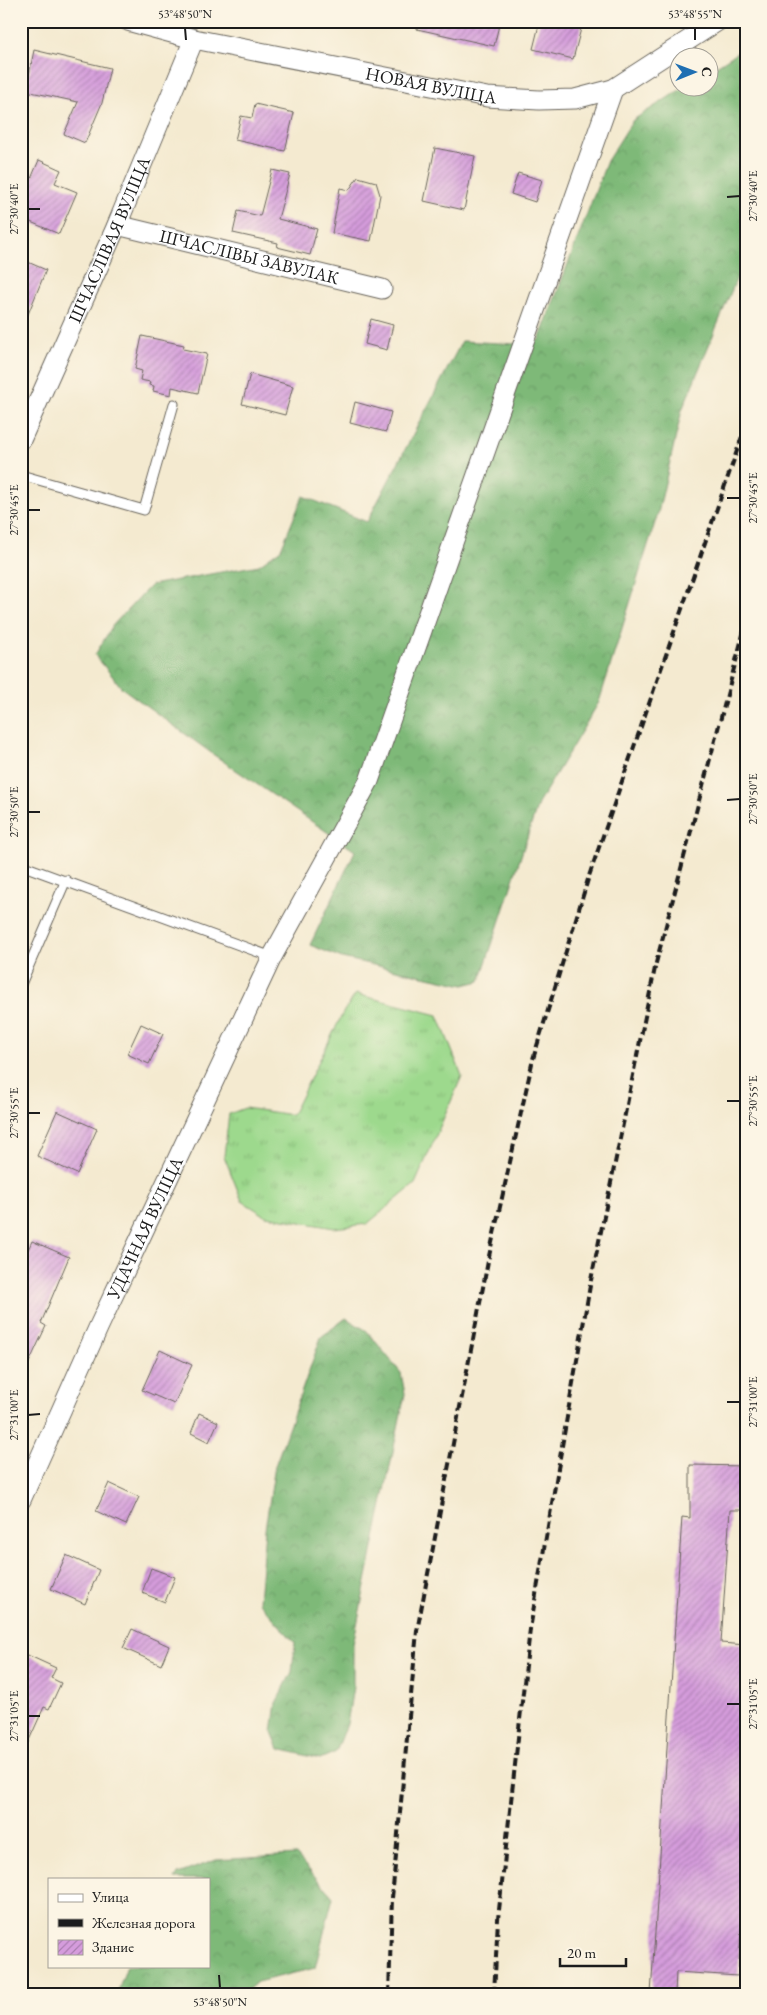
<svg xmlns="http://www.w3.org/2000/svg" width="767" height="2015" font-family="'EB Garamond',serif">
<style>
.grass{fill:url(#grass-tufts);stroke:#5c7a54}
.forest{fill:url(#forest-crowns);stroke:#4d6a4a}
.building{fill:url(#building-hatch)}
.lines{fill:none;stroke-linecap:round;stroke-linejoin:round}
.lane-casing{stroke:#68645b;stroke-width:11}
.street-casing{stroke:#68645b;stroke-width:21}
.lane{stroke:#fff;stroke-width:9}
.street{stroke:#fff;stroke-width:19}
.rail{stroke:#1c1c1c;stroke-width:4;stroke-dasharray:8 4;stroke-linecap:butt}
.ticks{fill:none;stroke:#1c1c1c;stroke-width:2}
.labels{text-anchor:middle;stroke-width:4;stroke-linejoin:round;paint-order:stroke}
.street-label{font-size:18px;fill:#1c1c1c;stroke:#fcf5e5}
.neatline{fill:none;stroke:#1c1c1c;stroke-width:2}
.ticks-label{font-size:12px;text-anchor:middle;fill:#1c1c1c}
</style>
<defs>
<pattern id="grass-tufts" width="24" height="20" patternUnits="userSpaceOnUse" patternTransform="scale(1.25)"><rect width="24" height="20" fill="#9dd98d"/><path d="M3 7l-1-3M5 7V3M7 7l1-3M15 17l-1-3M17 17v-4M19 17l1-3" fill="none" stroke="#87ba79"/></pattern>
<pattern id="forest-crowns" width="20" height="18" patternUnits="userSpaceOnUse" patternTransform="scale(1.25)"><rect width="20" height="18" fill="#7eb978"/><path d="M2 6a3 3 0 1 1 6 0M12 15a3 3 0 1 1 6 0" fill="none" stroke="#6c9e67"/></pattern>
<pattern id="building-hatch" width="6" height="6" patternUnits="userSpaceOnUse" patternTransform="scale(1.25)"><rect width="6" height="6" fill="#d59cdc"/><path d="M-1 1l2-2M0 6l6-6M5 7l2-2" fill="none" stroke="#ac7eb2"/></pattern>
</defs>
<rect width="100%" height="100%" fill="#fcf5e5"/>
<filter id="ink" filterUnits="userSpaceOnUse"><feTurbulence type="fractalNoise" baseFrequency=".02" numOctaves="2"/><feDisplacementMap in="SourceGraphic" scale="10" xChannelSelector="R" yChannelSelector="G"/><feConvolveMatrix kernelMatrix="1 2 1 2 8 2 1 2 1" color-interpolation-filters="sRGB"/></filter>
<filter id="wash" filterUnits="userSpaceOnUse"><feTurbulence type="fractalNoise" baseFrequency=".0096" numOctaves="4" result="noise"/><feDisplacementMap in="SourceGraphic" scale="20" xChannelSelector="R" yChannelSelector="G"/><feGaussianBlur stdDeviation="1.12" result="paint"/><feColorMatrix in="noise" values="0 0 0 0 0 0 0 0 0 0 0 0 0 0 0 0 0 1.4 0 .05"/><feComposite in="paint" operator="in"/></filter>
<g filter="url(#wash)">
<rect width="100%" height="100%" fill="#f4ead0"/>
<polygon class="grass" points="356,994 438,1015 462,1076 415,1184 367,1224 334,1228 266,1216 242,1201 224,1156 229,1114 245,1108 292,1115 344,1011"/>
<g class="forest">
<polygon points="746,47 746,251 741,268 682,410 658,513 599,702 538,804 480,981 464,985 342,958 310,945 355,851 214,755 122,688 95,655 113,625 151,585 259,565 281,549 303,496 367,522 462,341 517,344 539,340 607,161 633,120 683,88 710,88 710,70"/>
<polygon points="346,1318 367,1331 401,1373 405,1394 353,1644 353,1687 347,1724 336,1752 320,1759 279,1749 272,1732 276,1703 292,1672 295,1643 259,1602 265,1529 275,1466 321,1337"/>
<polygon points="296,1855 333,1897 315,1968 257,1982 243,1994 117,1994 127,1966 209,1966 209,1879 175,1879 178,1874 216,1860"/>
</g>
<g id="blocks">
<g class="building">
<polygon points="418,21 500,21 494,46 417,29"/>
<polygon points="540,21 583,21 573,59 533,49"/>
<polygon points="34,50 110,68 102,103 85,143 64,134 78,102 26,91"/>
<polygon points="255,104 294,113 285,151 235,140 241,116 252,118"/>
<polygon points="435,148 475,156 464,210 424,201"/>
<polygon points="39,160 61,170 55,183 77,192 59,234 21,218 21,202"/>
<polygon points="272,170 290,174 278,219 317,229 310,255 277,247 278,243 233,233 238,211 260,216"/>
<polygon points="518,173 542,180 535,202 511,194"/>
<polygon points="358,177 376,182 380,195 371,241 332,233 340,188 349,190"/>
<polygon points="21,259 46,270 22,329 21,329"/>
<polygon points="371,319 393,325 387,350 365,344"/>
<polygon points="142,336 184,345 183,349 207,354 198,393 172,387 171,395 153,391 154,386 149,385 150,382 140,380 142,371 135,369"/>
<polygon points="250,374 293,386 285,415 242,404"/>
<polygon points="355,402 391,412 386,432 350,423"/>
<polygon points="141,1024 163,1034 149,1064 127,1054"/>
<polygon points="57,1111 97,1129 77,1174 37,1156"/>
<polygon points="32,1241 69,1257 41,1323 46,1326 21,1380 21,1265"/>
<polygon points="160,1350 192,1365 174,1404 142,1390"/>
<polygon points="199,1413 218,1422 209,1442 191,1433"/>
<polygon points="690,1465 746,1466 746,1510 730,1510 721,1643 746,1645 746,1855 738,1976 676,1972 675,1994 651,1994 682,1517 690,1518"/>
<polygon points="109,1483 139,1497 126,1525 96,1511"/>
<polygon points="66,1555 99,1570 85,1604 51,1589"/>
<polygon points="151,1568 175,1577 165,1602 142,1593"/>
<polygon points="132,1629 169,1646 161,1665 123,1648"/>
<polygon points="21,1652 56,1668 51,1678 61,1683 49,1709 44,1707 21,1758"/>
</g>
</g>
</g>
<g filter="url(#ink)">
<use href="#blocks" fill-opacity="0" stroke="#68645b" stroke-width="1"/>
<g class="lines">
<g class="lane-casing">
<g id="lane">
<polyline points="21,475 144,510 174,404"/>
<polyline points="21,865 272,957"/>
<polyline points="21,984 66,880"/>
</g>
</g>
<g class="street-casing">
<g id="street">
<path id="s1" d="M128 21 194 39 487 97 539 100 575 99 613 89 718 21"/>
<path id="s2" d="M117 225 382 289"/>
<path id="s3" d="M21 440 117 225 194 39"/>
<path id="s4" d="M21 1500 99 1326 272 957 369 781 613 89"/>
</g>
</g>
<use href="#lane" class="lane"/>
<use href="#street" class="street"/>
<g class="rail">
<polyline points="389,1994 392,1898 417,1631 489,1256 533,1059 589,876 746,425"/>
<polyline points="494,1994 498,1919 530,1629 591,1280 656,963 746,623"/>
</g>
</g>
</g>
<path class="ticks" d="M185 28 186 40M695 28V40M727 197 740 196M28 209H40M727 498H740M28 510H40M727 800 740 799M28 812H40M727 1101H740M28 1113H40M727 1402H740M28 1415 40 1414M727 1704H740M28 1716H40M219 1975 220 1988"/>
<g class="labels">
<g class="street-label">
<text dy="6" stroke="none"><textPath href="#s1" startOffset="310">НОВАЯ ВУЛІЦА</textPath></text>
<text dy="6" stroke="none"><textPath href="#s3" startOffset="219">ШЧАСЛІВАЯ ВУЛІЦА</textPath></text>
<text dy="6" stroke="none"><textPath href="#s2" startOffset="136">ШЧАСЛІВЫ ЗАВУЛАК</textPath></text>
<text dy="6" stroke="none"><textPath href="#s4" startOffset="299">УДАЧНАЯ ВУЛІЦА</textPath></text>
</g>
</g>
<rect width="767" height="2015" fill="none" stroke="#fcf5e5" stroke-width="55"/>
<rect x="48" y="1878" width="162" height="90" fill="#fcf5e5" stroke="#a29e95"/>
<rect x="58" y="1894" width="25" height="8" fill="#ffffff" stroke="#a29e95"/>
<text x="92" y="1902" font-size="15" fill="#1c1c1c">Улица</text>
<rect x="58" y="1919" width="25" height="8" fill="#1c1c1c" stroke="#a29e95"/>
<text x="92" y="1928" font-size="15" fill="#1c1c1c">Железная дорога</text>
<rect x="58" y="1940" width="25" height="15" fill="url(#building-hatch)" stroke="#a29e95"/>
<text x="92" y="1952" font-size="15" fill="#1c1c1c">Здание</text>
<g transform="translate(694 72) rotate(89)"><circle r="24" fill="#fcf5e5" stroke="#a29e95"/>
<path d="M0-4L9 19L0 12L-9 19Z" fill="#1f6fb2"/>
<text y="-8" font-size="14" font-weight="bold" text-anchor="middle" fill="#1c1c1c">С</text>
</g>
<path d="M560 1958v8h66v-8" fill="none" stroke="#1c1c1c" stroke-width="2.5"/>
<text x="567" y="1958" font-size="15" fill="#1c1c1c" stroke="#fcf5e5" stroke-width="4" paint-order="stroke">20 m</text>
<rect x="28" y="28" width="712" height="1960" class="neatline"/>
<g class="ticks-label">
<text x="185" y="18">53°48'50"N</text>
<text x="695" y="18">53°48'55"N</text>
<text transform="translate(753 196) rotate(-90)" y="4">27°30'40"E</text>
<text transform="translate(14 209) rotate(-90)" y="4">27°30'40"E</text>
<text transform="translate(753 498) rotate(-90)" y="4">27°30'45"E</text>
<text transform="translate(14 510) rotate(-90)" y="4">27°30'45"E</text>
<text transform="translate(753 799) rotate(-90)" y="4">27°30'50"E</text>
<text transform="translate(14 812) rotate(-90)" y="4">27°30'50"E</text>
<text transform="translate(753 1101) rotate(-90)" y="4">27°30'55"E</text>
<text transform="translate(14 1113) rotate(-90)" y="4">27°30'55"E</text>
<text transform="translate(753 1402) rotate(-90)" y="4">27°31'00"E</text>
<text transform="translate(14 1415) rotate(-90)" y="4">27°31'00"E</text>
<text transform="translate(753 1704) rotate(-90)" y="4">27°31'05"E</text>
<text transform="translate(14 1716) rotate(-90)" y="4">27°31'05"E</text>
<text x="220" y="2006">53°48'50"N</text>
</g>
</svg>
